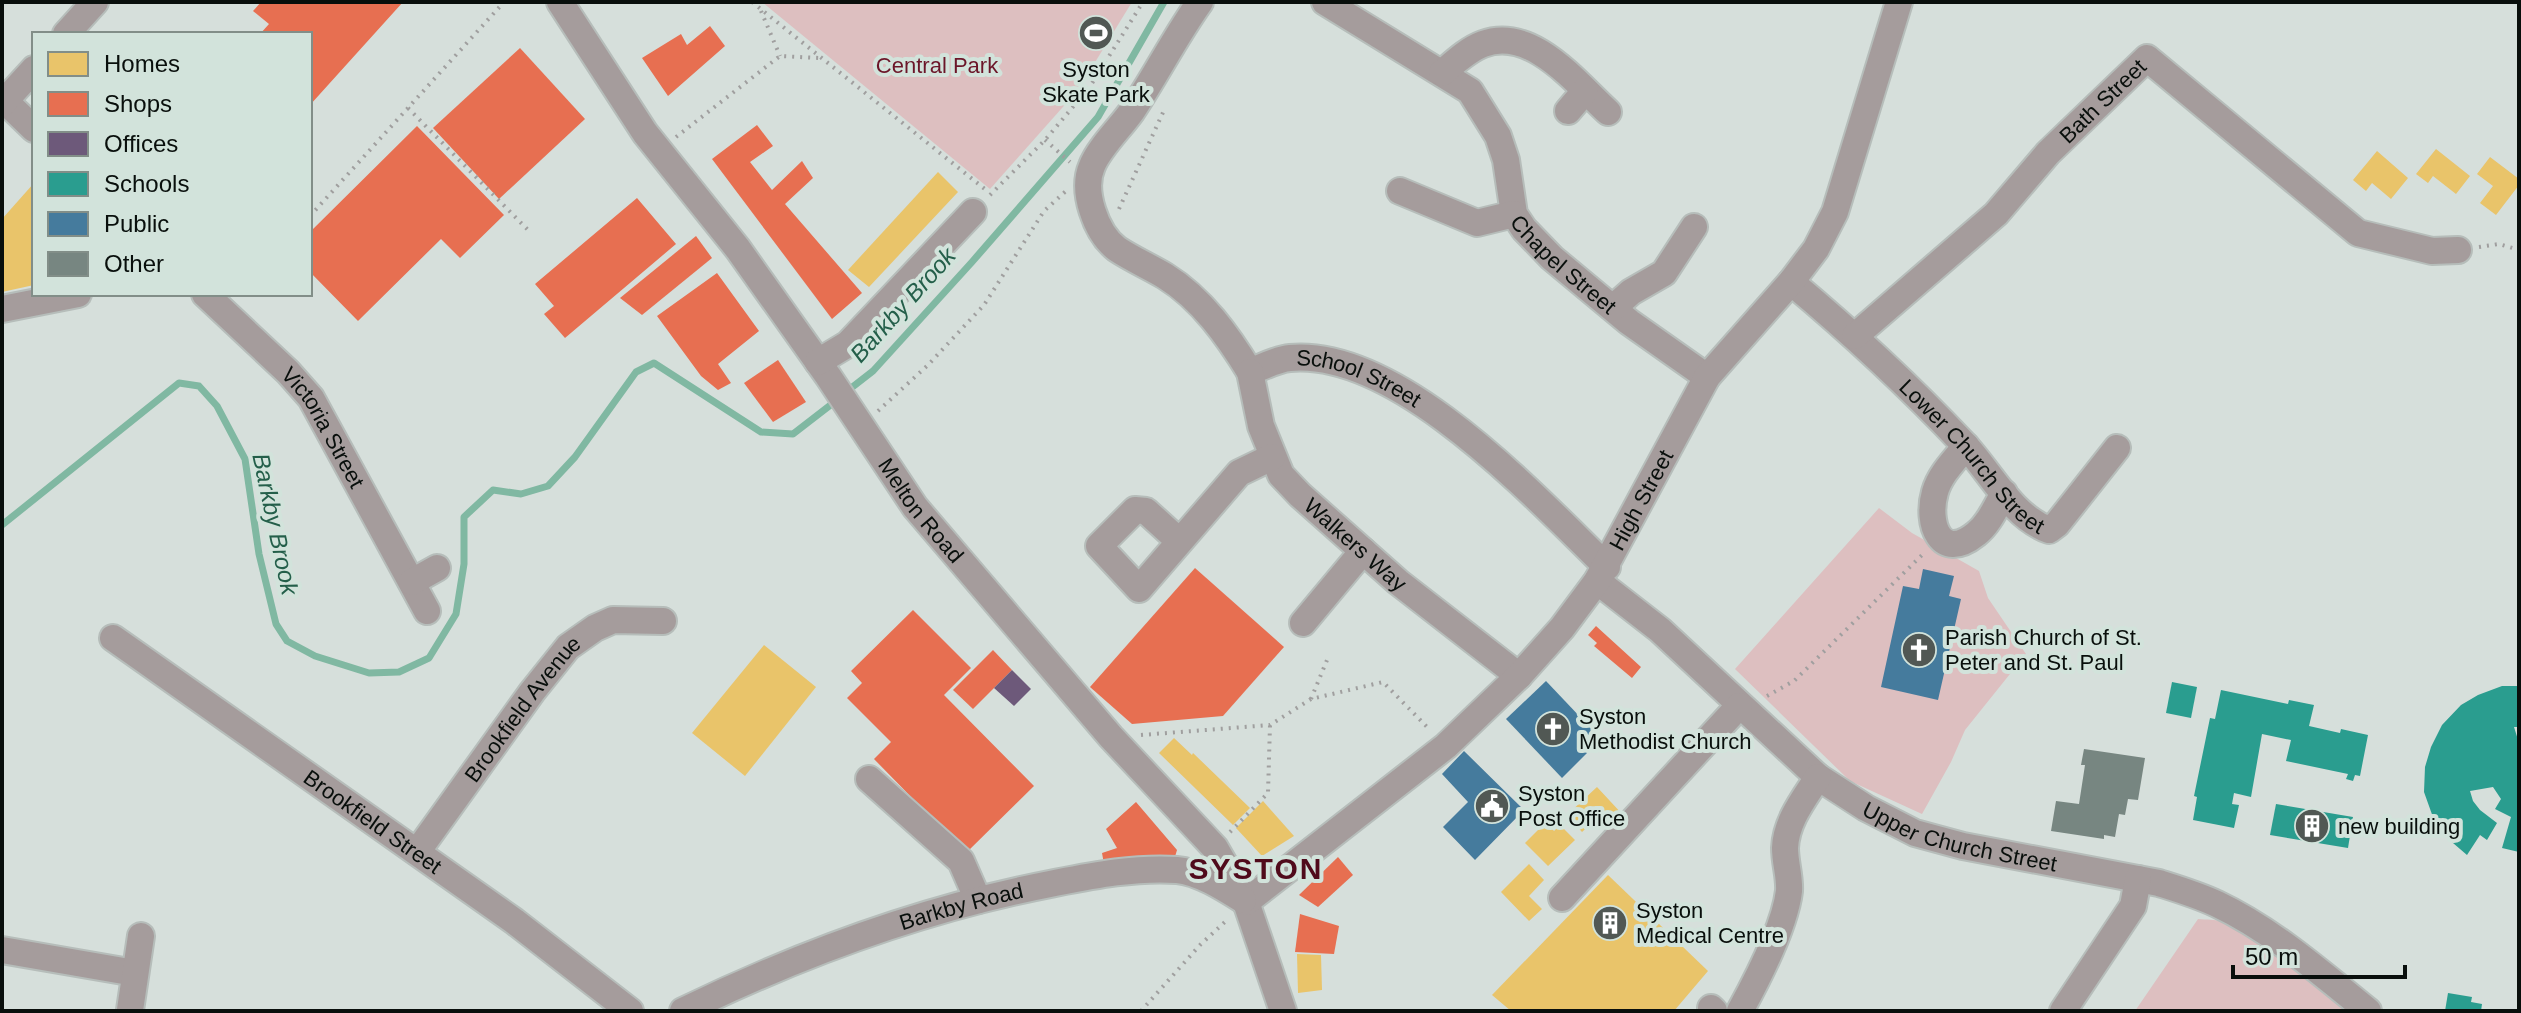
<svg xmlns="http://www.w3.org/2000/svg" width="2521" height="1013" font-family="Helvetica,sans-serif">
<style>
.green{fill:#ddbfc0}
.homes{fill:#e9c46a}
.shops{fill:#e76f51}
.offices{fill:#6d597a}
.schools{fill:#2a9d8f}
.public{fill:#457b9d}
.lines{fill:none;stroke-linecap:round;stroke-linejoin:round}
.stream{stroke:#80b8a2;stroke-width:7}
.building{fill:#778681}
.minor-casing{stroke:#b6bdba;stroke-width:30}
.path{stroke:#a09f9f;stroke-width:4;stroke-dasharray:2 6;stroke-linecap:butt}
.minor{stroke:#a59c9c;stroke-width:26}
.labels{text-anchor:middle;stroke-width:8;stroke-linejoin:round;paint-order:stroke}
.park-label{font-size:22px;fill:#6b1629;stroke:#d2e3db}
.poi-label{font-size:22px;fill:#090f0c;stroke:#d2e3db;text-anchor:start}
.street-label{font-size:22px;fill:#090f0c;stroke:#d2e3db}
.water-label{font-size:24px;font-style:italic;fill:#245f4a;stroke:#d2e3db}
.district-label{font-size:30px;font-weight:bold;letter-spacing:2px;fill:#500a1b;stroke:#d2e3db}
</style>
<rect width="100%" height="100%" fill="#d6dfdb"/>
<g class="green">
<polygon points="762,2 1132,2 1078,90 990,189"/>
<polygon points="1879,508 1912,533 1979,571 1988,598 2026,654 1965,730 1951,762 1922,814 1850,781 1735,669"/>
<path d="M2198 919C2206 920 2216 919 2223 922 2265 937 2316 983 2351 1011H2135Z"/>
</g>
<g class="homes">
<polygon points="2436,149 2470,176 2456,194 2433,176 2428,183 2416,174"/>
<polygon points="2377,151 2408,178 2391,199 2372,183 2366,191 2353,180"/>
<polygon points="2490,157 2519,179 2519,185 2496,215 2480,203 2493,186 2477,174"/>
<polygon points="938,172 958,192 869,287 848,270"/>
<polygon points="34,183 34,285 2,292 2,219"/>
<polygon points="764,645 816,687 745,776 692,733"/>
<polygon points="1174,738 1192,755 1193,753 1250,808 1233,825 1159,753"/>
<polygon points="1597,787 1623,815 1608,829 1597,818 1582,832 1567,815"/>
<polygon points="1263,801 1294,836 1262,856 1236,828"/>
<polygon points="1546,822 1554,831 1560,825 1575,840 1548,866 1525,843"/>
<polygon points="1529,864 1544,880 1529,896 1542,909 1529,921 1501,892"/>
<polygon points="1608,875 1708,971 1674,1011 1511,1011 1492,995"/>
<polygon points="1297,954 1321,955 1322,990 1298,993"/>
</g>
<g class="shops">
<polygon points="261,2 403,2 310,105 310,34 260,34 269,24 253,11"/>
<polygon points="710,26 725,46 668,96 642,58 681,34 687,45"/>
<polygon points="520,48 585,119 499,199 433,128"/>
<polygon points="757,125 773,146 750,162 772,190 802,161 813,178 785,204 862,293 832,319 712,159"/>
<polygon points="417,126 504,215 460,258 441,239 358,321 310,272 310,232"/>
<polygon points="637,198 676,244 565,338 544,314 554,306 535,284"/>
<polygon points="696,236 712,258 642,315 620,298"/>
<polygon points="717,273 759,331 718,364 731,383 718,390 701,376 657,316"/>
<polygon points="778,360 806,402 773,422 744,383"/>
<polygon points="1195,568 1284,647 1223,716 1132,724 1090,687"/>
<polygon points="913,610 971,668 944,695 1034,786 966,853 874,759 891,742 847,698 862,683 851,671"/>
<polygon points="1596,626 1641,667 1632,678 1594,646 1597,643 1588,635"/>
<polygon points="993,650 1012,670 973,709 953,690"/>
<polygon points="1136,802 1177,850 1174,860 1104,864 1102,853 1117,848 1106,829"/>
<polygon points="1338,857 1353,875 1318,907 1299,895"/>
<polygon points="1300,914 1339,926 1334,954 1295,952"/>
</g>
<polygon class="offices" points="1012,670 1031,689 1014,706 994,688"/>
<g class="schools">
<polygon points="2172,682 2197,687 2191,718 2166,713"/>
<polygon points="2502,686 2519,686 2519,727 2514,727 2519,743 2519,852 2502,848 2511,817 2495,809 2501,799 2493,787 2470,791 2473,801 2480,810 2497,823 2487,840 2480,835 2467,855 2446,837 2434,820 2424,792 2425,767 2431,747 2442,725 2461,705 2478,695"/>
<polygon points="2221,690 2288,704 2289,700 2314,705 2309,726 2340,733 2341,729 2368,735 2360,776 2355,775 2353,781 2346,779 2348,774 2286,761 2291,740 2262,734 2251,797 2234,793 2232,804 2239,805 2234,828 2193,820 2197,797 2194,796 2210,718 2215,719"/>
<polygon points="2276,804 2353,817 2348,848 2270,835"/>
<polygon points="2448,993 2472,997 2471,1002 2482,1004 2481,1011 2445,1011"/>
</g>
<g class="public">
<polygon points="1923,569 1954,576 1949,596 1961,599 1938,700 1881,687 1903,586 1919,589"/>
<polygon points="1546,681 1601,739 1562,778 1506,719"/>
<polygon points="1464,751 1524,810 1475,860 1443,827 1468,802 1442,774"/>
</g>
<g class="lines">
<g class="stream">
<polyline points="846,392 873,371 972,262 1098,117 1164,2"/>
<polyline points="2,525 179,383 199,386 217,406 245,459 259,554 276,624 287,641 315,656 369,673 399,672 429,658 456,614 464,564 464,517 493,490 521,494 548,486 575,457 636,372 654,363 761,432 793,434 837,400"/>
</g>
</g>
<polygon class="building" points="2084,749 2145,758 2138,800 2128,799 2125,815 2119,814 2115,837 2104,835 2104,839 2051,831 2056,801 2079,804 2085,765 2081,765"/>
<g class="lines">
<g class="minor-casing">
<g id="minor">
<path id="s1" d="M560 2 645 133 738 249 828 376 915 507 1111 737 1215 848 1246 902 1283 1011"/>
<path id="s2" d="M1200 2C1175 37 1156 75 1132 111 1120 128 1099 148 1092 166 1081 191 1096 233 1117 249 1132 259 1150 267 1165 276 1202 299 1228 336 1250 372 1262 367 1277 359 1290 358 1398 348 1534 496 1607 567"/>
<path id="s3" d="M1325 2 1470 91 1498 136 1506 160 1514 214 1524 229 1552 258 1629 322 1707 377"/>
<polyline points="66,34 95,2"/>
<path d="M1442 73C1454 63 1467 50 1483 44 1532 26 1575 82 1608 112"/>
<polyline points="5,101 34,129"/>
<polyline points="2,104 34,69"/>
<polyline points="1568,111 1585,91"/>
<polyline points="1400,191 1477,223 1514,214"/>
<path id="s4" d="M1791 282C1852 333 1909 386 1963 443 1990 471 2011 516 2049 530L2057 524 2117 448"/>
<path id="s5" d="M205 294 288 372 311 398 427 611"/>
<polyline points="1613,308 1631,292 1664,273 1694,227"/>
<polyline points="2,309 78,294"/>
<path id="s6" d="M1855 336 1996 214 2048 153 2147 58 2358 233 2432 251 2458 250"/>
<polyline points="818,362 848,344 973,212"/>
<path id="s7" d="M1250 372 1261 426 1281 475 1300 495 1398 582 1519 676"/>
<path d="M1966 446C1955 460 1940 474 1935 492 1926 523 1940 563 1976 534 1989 524 1996 507 2004 493"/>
<polyline points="1179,541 1146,511 1135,510 1099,546 1139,589 1239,473 1272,457"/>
<path id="s8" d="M1597 581 1660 630 1818 777 1866 808 1915 833 1963 846 2159 883C2178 889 2198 895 2217 904 2272 930 2321 973 2368 1011"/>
<polyline points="412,582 437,568"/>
<polyline points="1303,623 1363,551"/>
<path id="s9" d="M113 638 514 921 630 1011"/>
<polyline points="869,779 961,861 978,900"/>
<path id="s10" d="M417 852 532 692 568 647 595 628 613 620 663 621"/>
<polyline points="1562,898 1739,706"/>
<path id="s11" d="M1246 902 1446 746 1519 676 1562 628 1597 581 1707 377 1791 282 1816 249 1835 212 1899 2"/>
<polyline points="2,950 135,973"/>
<polyline points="1711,1008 1714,1011"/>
<polyline points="130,1010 141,936"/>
<path id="s12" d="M683 1011C800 954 922 909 1050 884 1091 876 1134 867 1177 870 1199 872 1224 888 1243 900"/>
<path d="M1740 1011C1757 980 1785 926 1789 891 1790 877 1785 863 1785 848 1786 821 1804 799 1818 777"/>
<polyline points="2063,1011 2133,906 2138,879"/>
</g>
</g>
<g class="path">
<polyline points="752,2 986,190"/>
<polyline points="761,11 780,56"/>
<polyline points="408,108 530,232"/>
<polyline points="676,137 780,56 819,58"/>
<polyline points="1045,140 1070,162"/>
<polyline points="990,195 1045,140 1089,88 1143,2"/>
<polyline points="1119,209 1165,108"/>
<polyline points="310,216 504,2"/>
<polyline points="2479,247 2499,244 2519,250"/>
<polyline points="878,411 928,365 984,305 1044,211 1066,191"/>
<polyline points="1767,696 1794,681 1923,554"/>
<polyline points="1311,699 1327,660"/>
<polyline points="1141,735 1270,725 1311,699 1383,682 1430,730"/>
<polyline points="1230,832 1268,793 1270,725"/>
<polyline points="1141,1011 1200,945 1227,920"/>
</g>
<use href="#minor" class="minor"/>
</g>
<defs>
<g id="stadium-disc" transform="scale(1.8)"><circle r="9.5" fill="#515854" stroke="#d2e3db"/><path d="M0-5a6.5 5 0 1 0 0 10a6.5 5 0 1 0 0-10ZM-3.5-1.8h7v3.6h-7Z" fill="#fff"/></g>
<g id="church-disc" transform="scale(1.8)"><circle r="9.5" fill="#515854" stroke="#d2e3db"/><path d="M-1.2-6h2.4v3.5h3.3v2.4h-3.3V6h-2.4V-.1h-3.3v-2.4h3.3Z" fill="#fff"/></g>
<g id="civic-disc" transform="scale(1.8)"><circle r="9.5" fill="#515854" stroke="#d2e3db"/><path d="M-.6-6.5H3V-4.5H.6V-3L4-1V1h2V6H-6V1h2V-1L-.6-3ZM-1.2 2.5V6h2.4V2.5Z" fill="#fff"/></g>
<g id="building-disc" transform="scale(1.8)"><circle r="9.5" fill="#515854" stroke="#d2e3db"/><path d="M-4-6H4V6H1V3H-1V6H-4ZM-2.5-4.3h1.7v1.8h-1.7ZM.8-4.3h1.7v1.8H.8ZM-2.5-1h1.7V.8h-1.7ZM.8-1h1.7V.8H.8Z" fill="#fff"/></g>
</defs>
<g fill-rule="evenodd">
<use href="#stadium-disc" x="1096" y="33"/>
<use href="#church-disc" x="1919" y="650"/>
<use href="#church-disc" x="1553" y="729"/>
<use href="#civic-disc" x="1492" y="806"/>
<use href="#building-disc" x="2312" y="826"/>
<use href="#building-disc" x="1610" y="923"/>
</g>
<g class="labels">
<g class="park-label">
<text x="937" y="73">Central Park</text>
</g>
<g class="poi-label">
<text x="1096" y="77" text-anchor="middle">Syston<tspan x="1096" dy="25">Skate Park</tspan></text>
<text x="1945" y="645">Parish Church of St.<tspan x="1945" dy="25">Peter and St. Paul</tspan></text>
<text x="1579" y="724">Syston<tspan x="1579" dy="25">Methodist Church</tspan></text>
<text x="1518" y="801">Syston<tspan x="1518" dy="25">Post Office</tspan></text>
<text x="2338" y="834">new building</text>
<text x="1636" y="918">Syston<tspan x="1636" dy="25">Medical Centre</tspan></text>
</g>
<g class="street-label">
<text dy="8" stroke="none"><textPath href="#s6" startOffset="342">Bath Street</textPath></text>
<text dy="8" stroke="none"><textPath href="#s3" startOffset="374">Chapel Street</textPath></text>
<text dy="8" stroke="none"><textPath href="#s2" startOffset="588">School Street</textPath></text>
<text dy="8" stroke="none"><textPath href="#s5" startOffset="180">Victoria Street</textPath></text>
<text dy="8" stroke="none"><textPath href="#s4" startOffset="252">Lower Church Street</textPath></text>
<text dy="8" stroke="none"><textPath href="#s11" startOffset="570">High Street</textPath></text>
<text dy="8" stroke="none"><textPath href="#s1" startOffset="624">Melton Road</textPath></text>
<text dy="8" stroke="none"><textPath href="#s7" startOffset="210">Walkers Way</textPath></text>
<text dy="8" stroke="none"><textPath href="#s10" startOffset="178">Brookfield Avenue</textPath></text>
<text dy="8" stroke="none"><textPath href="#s9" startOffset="318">Brookfield Street</textPath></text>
<text dy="8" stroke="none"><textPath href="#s8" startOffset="452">Upper Church Street</textPath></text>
<text dy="8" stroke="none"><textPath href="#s12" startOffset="298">Barkby Road</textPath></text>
</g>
<g class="water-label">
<text transform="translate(903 305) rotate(-48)" y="8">Barkby Brook</text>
<text transform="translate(275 524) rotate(78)" y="8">Barkby Brook</text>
</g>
<g class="district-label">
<text x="1256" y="879">SYSTON</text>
</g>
</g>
<rect width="2521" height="1013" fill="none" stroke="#090f0c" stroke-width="8"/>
<rect x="32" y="32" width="280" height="264" fill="#d2e3db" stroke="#828e88" stroke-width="2"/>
<rect x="48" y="52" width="40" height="24" fill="#e9c46a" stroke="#828e88" stroke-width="2"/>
<text x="104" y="72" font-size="24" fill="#090f0c">Homes</text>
<rect x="48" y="92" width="40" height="24" fill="#e76f51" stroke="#828e88" stroke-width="2"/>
<text x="104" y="112" font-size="24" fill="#090f0c">Shops</text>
<rect x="48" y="132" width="40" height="24" fill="#6d597a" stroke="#828e88" stroke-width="2"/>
<text x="104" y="152" font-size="24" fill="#090f0c">Offices</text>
<rect x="48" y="172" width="40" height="24" fill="#2a9d8f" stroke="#828e88" stroke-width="2"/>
<text x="104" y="192" font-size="24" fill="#090f0c">Schools</text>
<rect x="48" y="212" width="40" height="24" fill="#457b9d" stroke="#828e88" stroke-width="2"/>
<text x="104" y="232" font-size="24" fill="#090f0c">Public</text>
<rect x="48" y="252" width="40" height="24" fill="#778681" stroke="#828e88" stroke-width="2"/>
<text x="104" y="272" font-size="24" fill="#090f0c">Other</text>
<path d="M2233 965v12h172v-12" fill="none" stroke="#090f0c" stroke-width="4"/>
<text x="2245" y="965" font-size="24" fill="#090f0c" stroke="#d2e3db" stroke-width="6" paint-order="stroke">50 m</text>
</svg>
